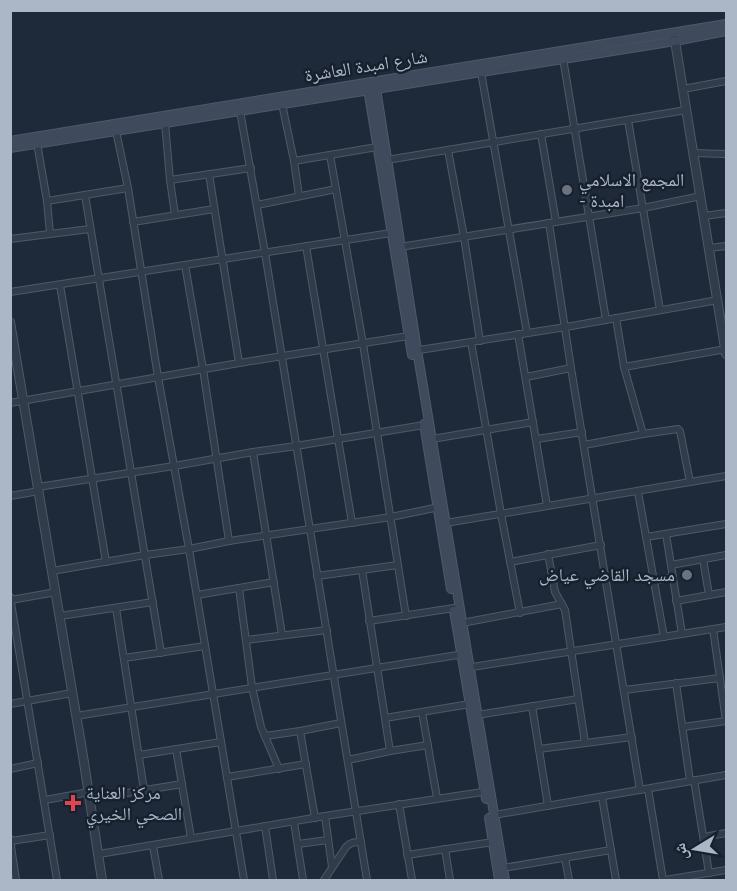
<svg xmlns="http://www.w3.org/2000/svg" width="737" height="891" font-family="Montserrat,'Noto Naskh Arabic',sans-serif">
<style>
.lines{fill:none;stroke-linecap:round;stroke-linejoin:round}
.minor-casing{stroke:#4f5968;stroke-width:8}
.tertiary-casing{stroke:#4f5968;stroke-width:10}
.secondary-casing{stroke:#4f5968;stroke-width:10}
.minor{stroke:#313c4a;stroke-width:6}
.tertiary{stroke:#313c4a;stroke-width:8}
.secondary{stroke:#3f4a5d;stroke-width:8}
.worship-dot{fill:#6b7280;stroke:#17212e;stroke-width:2}
.health-dot{fill:#e0444e;stroke:#17212e;stroke-width:2}
.labels{text-anchor:middle;stroke-width:5;stroke-linejoin:round;paint-order:stroke}
.street-label{font-size:18px;fill:#abb6c7;stroke:#17212e}
.poi-label{font-size:18px;fill:#abb6c7;stroke:#17212e;text-anchor:start}
</style>
<rect width="100%" height="100%" fill="#1e2a39"/>
<g class="lines">
<g class="minor-casing">
<g id="minor">
<polyline points="563,58 606,320"/>
<polyline points="481,72 527,333"/>
<polyline points="683,89 726,81"/>
<polyline points="282,104 294,161 299,196"/>
<polyline points="240,111 265,253 367,880"/>
<polyline points="628,120 660,310"/>
<polyline points="165,123 170,180 175,215"/>
<polyline points="116,131 128,188 158,377 189,549 244,880"/>
<polyline points="541,134 556,222"/>
<polyline points="37,143 47,201 50,234"/>
<polyline points="448,150 464,237 480,341"/>
<polyline points="693,153 726,154"/>
<polyline points="330,155 363,344 406,616"/>
<polyline points="387,160 686,110"/>
<polyline points="294,161 377,147"/>
<polyline points="209,174 239,363"/>
<polyline points="170,180 251,168"/>
<polyline points="85,195 161,653"/>
<polyline points="47,201 128,188"/>
<polyline points="257,205 336,189"/>
<polyline points="704,216 726,213"/>
<polyline points="133,222 214,209"/>
<polyline points="549,223 571,368 640,790"/>
<polyline points="10,239 90,229"/>
<polyline points="306,246 352,523"/>
<polyline points="400,247 643,208 701,196"/>
<polyline points="709,248 726,246"/>
<polyline points="185,265 203,369 229,541"/>
<polyline points="60,285 106,562"/>
<polyline points="10,292 391,233"/>
<polyline points="616,318 624,367 643,434"/>
<polyline points="518,334 547,506"/>
<polyline points="471,342 501,514 520,613"/>
<polyline points="413,351 566,327 718,300"/>
<polyline points="624,367 726,349"/>
<polyline points="526,377 571,368"/>
<polyline points="10,403 239,363 408,336"/>
<polyline points="432,439 533,422"/>
<polyline points="537,439 582,432"/>
<polyline points="584,445 643,434 678,429 680,431 690,482"/>
<polyline points="253,452 282,635"/>
<polyline points="38,487 174,466 253,452 296,446 424,425"/>
<polyline points="638,492 664,637"/>
<polyline points="10,496 39,491"/>
<polyline points="446,523 726,476"/>
<polyline points="666,534 682,634"/>
<polyline points="646,537 726,524"/>
<polyline points="548,554 555,592 565,610 585,743"/>
<polyline points="703,559 709,595"/>
<polyline points="510,562 601,545"/>
<polyline points="671,565 726,555"/>
<polyline points="362,570 390,751"/>
<polyline points="52,571 145,555 189,549 229,541 391,517 439,507"/>
<polyline points="317,576 398,565"/>
<polyline points="654,581 673,577"/>
<polyline points="239,588 252,687 261,727 279,769"/>
<polyline points="197,595 274,582"/>
<polyline points="10,597 57,880"/>
<polyline points="11,600 56,592"/>
<polyline points="676,601 726,592"/>
<polyline points="116,608 144,790"/>
<polyline points="60,616 153,602"/>
<polyline points="369,621 454,608"/>
<polyline points="462,623 562,604"/>
<polyline points="713,629 726,721"/>
<polyline points="246,640 327,630"/>
<polyline points="124,658 205,646"/>
<polyline points="466,668 726,627"/>
<polyline points="676,683 690,781"/>
<polyline points="624,690 720,678"/>
<polyline points="10,704 72,693"/>
<polyline points="532,706 548,806"/>
<polyline points="422,712 437,798"/>
<polyline points="477,715 578,699"/>
<polyline points="76,716 464,654"/>
<polyline points="385,718 470,704"/>
<polyline points="683,727 726,721"/>
<polyline points="300,731 315,818"/>
<polyline points="265,736 300,731 341,723"/>
<polyline points="176,749 191,838"/>
<polyline points="539,749 632,737"/>
<polyline points="139,755 221,742"/>
<polyline points="348,760 390,751 428,745"/>
<polyline points="10,769 38,763"/>
<polyline points="227,777 306,764"/>
<polyline points="694,780 709,873"/>
<polyline points="648,789 663,880"/>
<polyline points="602,797 616,880"/>
<polyline points="90,799 182,784"/>
<polyline points="45,800 89,792"/>
<polyline points="399,804 412,880"/>
<polyline points="494,815 726,775"/>
<polyline points="325,816 332,867"/>
<polyline points="294,822 303,880"/>
<polyline points="265,826 273,880"/>
<polyline points="704,837 726,833"/>
<polyline points="10,839 16,880"/>
<polyline points="11,841 50,835"/>
<polyline points="298,844 328,840"/>
<polyline points="153,846 159,880"/>
<polyline points="445,849 450,880"/>
<polyline points="99,854 325,816 489,791"/>
<polyline points="407,855 493,842"/>
<polyline points="565,858 569,880"/>
<polyline points="503,868 611,850"/>
<path d="M324 880 346 847C351 842 354 842 361 842"/>
<polyline points="665,880 726,870"/>
</g>
</g>
<g class="tertiary-casing">
<g id="tertiary">
<polyline points="674,35 726,354"/>
<polyline points="10,322 83,756 102,880"/>
</g>
</g>
<g class="secondary-casing">
<g id="secondary">
<polyline points="375,82 417,350 505,880"/>
<polyline points="367,83 412,355"/>
<polyline points="10,141 726,24"/>
<polyline points="10,148 675,41 726,31"/>
<polyline points="424,424 451,589"/>
<polyline points="454,611 486,799"/>
<polyline points="489,818 499,880"/>
</g>
</g>
<use href="#minor" class="minor"/>
<use href="#tertiary" class="tertiary"/>
<use href="#secondary" class="secondary"/>
</g>
<g class="worship-dot">
<circle cx="567" cy="190" r="6"/>
<circle cx="687" cy="575" r="6"/>
</g>
<path class="health-dot" d="M70 794h6v6h6v6h-6v6h-6v-6h-6v-6h6z"/>
<g class="labels">
<g class="street-label">
<text transform="translate(366 66) rotate(-9)" y="6">شارع امبدة العاشرة</text>
</g>
<g class="poi-label">
<text x="579" y="186">المجمع الاسلامي<tspan x="579" dy="21">- امبدة</tspan></text>
<text x="675" y="581" text-anchor="end">مسجد القاضي عياض</text>
<text x="86" y="799">مركز العناية<tspan x="86" dy="21">الصحي الخيري</tspan></text>
</g>
</g>
<rect width="737" height="891" fill="none" stroke="#abb6c7" stroke-width="24"/>
<g transform="translate(695 849) rotate(259)" stroke="#17212e" stroke-width="4.5" paint-order="stroke">
<path d="M0-4.5L10 22L0 15L-10 22Z" fill="#abb6c7"/>
<text y="-9" font-size="16" font-weight="bold" text-anchor="middle" fill="#abb6c7">ش</text>
</g>
</svg>
